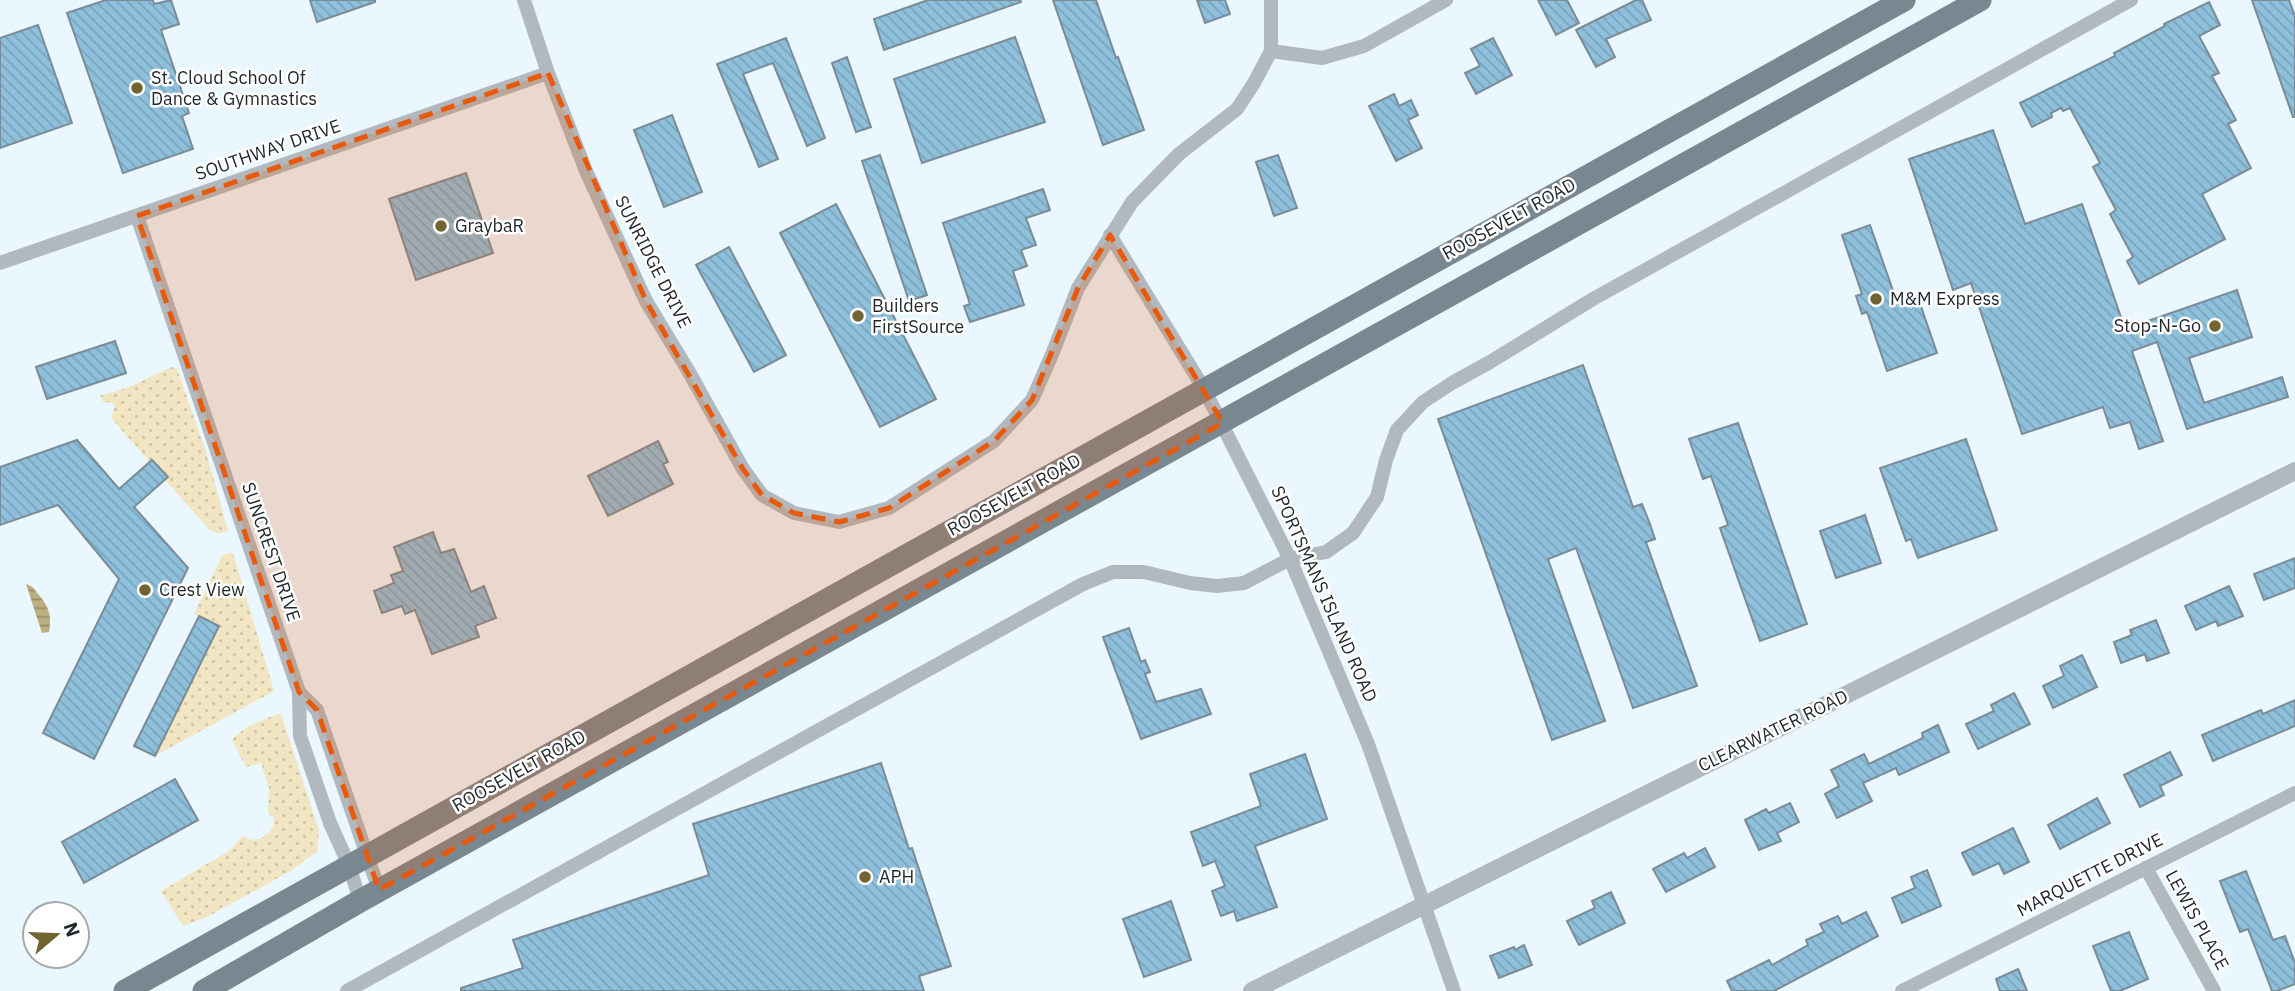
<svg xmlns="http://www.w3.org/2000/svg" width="2295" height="991" font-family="'IBM Plex Sans',sans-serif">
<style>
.green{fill:url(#green-dots)}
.water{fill:url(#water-rules)}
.building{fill:url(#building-back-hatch);stroke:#7a8c97;stroke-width:2}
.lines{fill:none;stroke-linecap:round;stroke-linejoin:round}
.minor{stroke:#b1b9be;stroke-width:14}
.tertiary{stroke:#b1b9be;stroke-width:18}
.primary{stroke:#788790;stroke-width:23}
.marked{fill:#e8590c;fill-opacity:0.2;stroke:#e8590c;stroke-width:5;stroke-dasharray:14 9;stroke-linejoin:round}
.poi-dot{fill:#726431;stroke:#fff;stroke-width:2.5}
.labels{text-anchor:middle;stroke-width:5;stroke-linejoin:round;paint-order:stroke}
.poi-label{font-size:18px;fill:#1f272b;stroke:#fff;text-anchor:start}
.street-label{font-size:18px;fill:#1f272b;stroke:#fff}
</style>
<defs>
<pattern id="green-dots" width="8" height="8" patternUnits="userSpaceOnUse" patternTransform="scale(1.75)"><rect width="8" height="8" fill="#f1e6c1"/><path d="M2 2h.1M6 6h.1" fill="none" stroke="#cec5a6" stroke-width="1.8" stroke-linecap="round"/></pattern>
<pattern id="water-rules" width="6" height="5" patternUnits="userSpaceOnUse" patternTransform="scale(1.75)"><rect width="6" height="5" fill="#bcaf80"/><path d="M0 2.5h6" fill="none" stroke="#988e69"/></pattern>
<pattern id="building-back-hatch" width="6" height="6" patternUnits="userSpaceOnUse" patternTransform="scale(1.75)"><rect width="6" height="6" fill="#8ebfdb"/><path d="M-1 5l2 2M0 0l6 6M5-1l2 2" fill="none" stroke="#7aa4bc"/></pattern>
</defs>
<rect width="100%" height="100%" fill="#ebf7fe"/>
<g class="green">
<path d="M171 367 177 369 205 449 228 530C220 535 216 534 209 529L165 480 168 477 153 460 150 462 111 418 115 405 111 402 104 403 100 396 132 386Z"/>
<polygon points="229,553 233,553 274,691 155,756 219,626 194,614 222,556"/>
<path d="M278 714H281L319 830 317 852 287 873 209 916 183 926 161 891 229 851 243 836C256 845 268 837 274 824V818L268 813 269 788 261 763 246 767 232 740C241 727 264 719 278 714Z"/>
</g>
<path class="water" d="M26 584C33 586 34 589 39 595 49 607 52 616 49 632L42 633Z"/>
<g class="building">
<polygon points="106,0 153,0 154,4 171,0 179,24 161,30 189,113 182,116 193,149 123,173 67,13"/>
<polygon points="310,0 375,0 375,2 317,22"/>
<polygon points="928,0 1020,0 1021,2 884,50 874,19"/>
<polygon points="1053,0 1096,0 1116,58 1118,57 1144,130 1103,145"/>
<polygon points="1197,0 1225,0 1230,14 1205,23"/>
<polygon points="1538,0 1567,0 1579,23 1556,35"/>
<polygon points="1636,0 1642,0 1651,20 1606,39 1615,57 1596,67 1576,30"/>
<polygon points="2252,0 2289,0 2295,16 2295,117 2293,117"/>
<polygon points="2209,2 2220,25 2199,36 2219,73 2212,76 2236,120 2228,124 2251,168 2202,194 2225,239 2139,284 2127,261 2133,257 2110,214 2116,210 2093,167 2100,163 2070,108 2063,111 2061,108 2051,113 2052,117 2032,127 2020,103 2115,56 2114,53 2165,26 2164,24"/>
<polygon points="38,25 72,123 0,148 0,38"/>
<polygon points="1015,37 1045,122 922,163 894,79"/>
<polygon points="786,38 825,138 807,146 773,63 743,74 778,159 759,167 717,64"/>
<polygon points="1493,38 1512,75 1476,94 1465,73 1480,66 1471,49"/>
<polygon points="847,57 871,127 856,132 832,63"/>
<polygon points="1394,94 1399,106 1411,100 1418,115 1408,120 1422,148 1396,161 1369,106"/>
<polygon points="672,115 702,192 664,207 634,130"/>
<polygon points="1993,130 2025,224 2082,204 2125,329 2237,290 2252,337 2189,358 2204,403 2282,377 2288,397 2187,429 2157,342 2132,351 2163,441 2139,449 2130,422 2110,428 2103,407 2022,434 1971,283 1953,290 1909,159"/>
<polygon points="880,155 927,295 909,301 862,161"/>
<polygon points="1278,155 1297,208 1274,216 1256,162"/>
<polygon points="466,173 493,253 416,280 389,199"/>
<polygon points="1043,189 1050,210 1026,218 1036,245 1021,250 1027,266 1013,271 1024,305 970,322 964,306 970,304 943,223"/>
<polygon points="836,204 936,399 880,427 780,233"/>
<polygon points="1870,225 1897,302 1917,295 1937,353 1887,371 1867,312 1862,314 1856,296 1862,294 1842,235"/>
<polygon points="729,247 786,355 754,372 696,265"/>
<polygon points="115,341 126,373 47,399 36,367"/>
<polygon points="1583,365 1633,507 1642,504 1650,524 1655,539 1646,542 1697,686 1633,708 1576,548 1548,559 1605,721 1552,740 1438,419"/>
<polygon points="1738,423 1807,624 1760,641 1720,528 1728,525 1711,476 1703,479 1689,439"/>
<polygon points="1966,439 1997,530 1918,558 1911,539 1906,541 1880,468"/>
<polygon points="77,440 119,489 152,460 168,477 134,507 188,568 94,759 43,733 119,579 58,505 0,525 0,467"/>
<polygon points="658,441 668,462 663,464 673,484 608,516 588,476"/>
<polygon points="1865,515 1881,563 1836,578 1820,531"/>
<polygon points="433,532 441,553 454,549 471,592 484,586 496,618 475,626 479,637 432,654 415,610 405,614 402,606 382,613 374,591 394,583 391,575 403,571 394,547"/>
<polygon points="2295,558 2295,588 2264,600 2254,574"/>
<polygon points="2229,586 2243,616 2218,626 2216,621 2196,630 2185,606"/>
<polygon points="199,616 219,626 155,756 134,746"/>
<polygon points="2156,620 2169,653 2147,661 2145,654 2121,663 2114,642 2132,635 2130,630"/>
<polygon points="1129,628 1141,662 1145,660 1150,672 1145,674 1156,702 1201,689 1211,714 1141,739 1103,637"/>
<polygon points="2082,655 2097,687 2053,708 2043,686 2064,676 2060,666"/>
<polygon points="2014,693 2030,724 1978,749 1966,724 1994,711 1991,705"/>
<polygon points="2295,700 2295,726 2213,761 2202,735 2261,710 2263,714"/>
<polygon points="1938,725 1949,752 1899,775 1896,768 1863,783 1872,801 1837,818 1825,794 1839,786 1831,770 1864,754 1869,764 1923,738 1922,733"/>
<polygon points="2170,752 2182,775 2160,786 2164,795 2140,807 2124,775"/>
<polygon points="1305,754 1327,819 1255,846 1277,907 1237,921 1234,911 1221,916 1212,891 1225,886 1215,861 1203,866 1191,832 1261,806 1250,774"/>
<polygon points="881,763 909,849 912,848 951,966 919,976 924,991 461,991 461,988 523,968 513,940 709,875 693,824"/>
<polygon points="175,779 198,820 84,883 62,842"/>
<polygon points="2097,798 2110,823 2060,849 2048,825"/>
<polygon points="1790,803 1799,822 1777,833 1781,841 1759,850 1745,820 1766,809 1769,813"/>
<polygon points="2013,828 2029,862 2004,874 1999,863 1973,875 1962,853"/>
<polygon points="1705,848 1715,867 1666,892 1653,869 1684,853 1687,858"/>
<polygon points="1927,870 1941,906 1902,923 1892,898 1915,888 1911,877"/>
<polygon points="2246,871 2273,940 2285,936 2295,963 2295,984 2277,991 2272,991 2248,929 2240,932 2220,881"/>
<polygon points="1611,892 1625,923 1579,945 1567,921 1595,908 1592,901"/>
<polygon points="1171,901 1191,960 1144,977 1123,919"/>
<polygon points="1866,912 1878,936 1774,991 1732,991 1727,981 1769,960 1772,965 1808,945 1806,940 1824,932 1820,924 1838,916 1842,924"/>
<polygon points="2129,932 2148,979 2120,991 2111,991 2093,946"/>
<polygon points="1524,945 1532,965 1499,978 1490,956 1514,947 1515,950"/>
<polygon points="2018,969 2027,991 2000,991 1996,979"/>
</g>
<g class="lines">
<g class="minor">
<polyline points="524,0 548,73 586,171 646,301 689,372 743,469 762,495 794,513 839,522 889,508 994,441 1032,400 1053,352 1078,288 1132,202 1179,154 1237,109 1254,83 1271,51 1271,0"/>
<polyline points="1271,51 1322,58 1364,46 1446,0"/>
<polyline points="137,216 299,692 300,736 330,823 349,865 360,901"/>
<polyline points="1110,235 1204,389 1290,559 1368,744 1454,991"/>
<polyline points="0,263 548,73"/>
<polyline points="299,692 317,710 379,890"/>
<polyline points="2146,868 2214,991"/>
<polyline points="347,991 1083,584 1113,572 1144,572 1190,583 1217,586 1244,583 1290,559 1326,552 1353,533 1377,497 1386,460 1397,430 1423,402 1452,383 1490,362 1593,299 2131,0"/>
<polyline points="1902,991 2295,793"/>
</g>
<polyline class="tertiary" points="1252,991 2295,471"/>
<g class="primary">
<polyline points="125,991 1904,0"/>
<polyline points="204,991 360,901 1980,0"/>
</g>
</g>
<path class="marked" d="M548 73 646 301 743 469 762 495 794 513 839 522 889 508 994 441 1032 400 1078 288 1110 235 1223 423 379 890 317 710 299 692 137 216Z"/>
<g class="poi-dot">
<circle cx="137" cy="88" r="7"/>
<circle cx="441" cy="226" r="7"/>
<circle cx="1876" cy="299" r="7"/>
<circle cx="858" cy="316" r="7"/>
<circle cx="2215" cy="326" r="7"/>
<circle cx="145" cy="590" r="7"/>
<circle cx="865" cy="877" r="7"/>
</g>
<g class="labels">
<g class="poi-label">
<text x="151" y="84">St. Cloud School Of<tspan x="151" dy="21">Dance &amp; Gymnastics</tspan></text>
<text x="455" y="232">GraybaR</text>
<text x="1890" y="305">M&amp;M Express</text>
<text x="872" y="312">Builders<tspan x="872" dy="21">FirstSource</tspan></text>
<text x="2201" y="332" text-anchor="end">Stop-N-Go</text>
<text x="159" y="596">Crest View</text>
<text x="879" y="883">APH</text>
</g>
<g class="street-label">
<text transform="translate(268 150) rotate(-19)" y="6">SOUTHWAY DRIVE</text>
<text transform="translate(1509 219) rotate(-29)" y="6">ROOSEVELT ROAD</text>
<text transform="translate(653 262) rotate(63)" y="6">SUNRIDGE DRIVE</text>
<text transform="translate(1014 495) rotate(-29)" y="6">ROOSEVELT ROAD</text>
<text transform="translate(271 552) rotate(71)" y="6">SUNCREST DRIVE</text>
<text transform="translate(1324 594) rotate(66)" y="6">SPORTSMANS ISLAND ROAD</text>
<text transform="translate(1773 731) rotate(-26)" y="6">CLEARWATER ROAD</text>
<text transform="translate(519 771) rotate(-29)" y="6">ROOSEVELT ROAD</text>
<text transform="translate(2090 875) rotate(-27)" y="6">MARQUETTE DRIVE</text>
<text transform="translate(2197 920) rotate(61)" y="6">LEWIS PLACE</text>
</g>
</g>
<g transform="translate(56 935) rotate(71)"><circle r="33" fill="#ffffff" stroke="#a5a9aa" stroke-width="2"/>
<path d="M0-5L12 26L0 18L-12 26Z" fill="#726431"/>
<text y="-10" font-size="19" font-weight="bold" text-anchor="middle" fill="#1f272b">N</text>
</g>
</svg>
